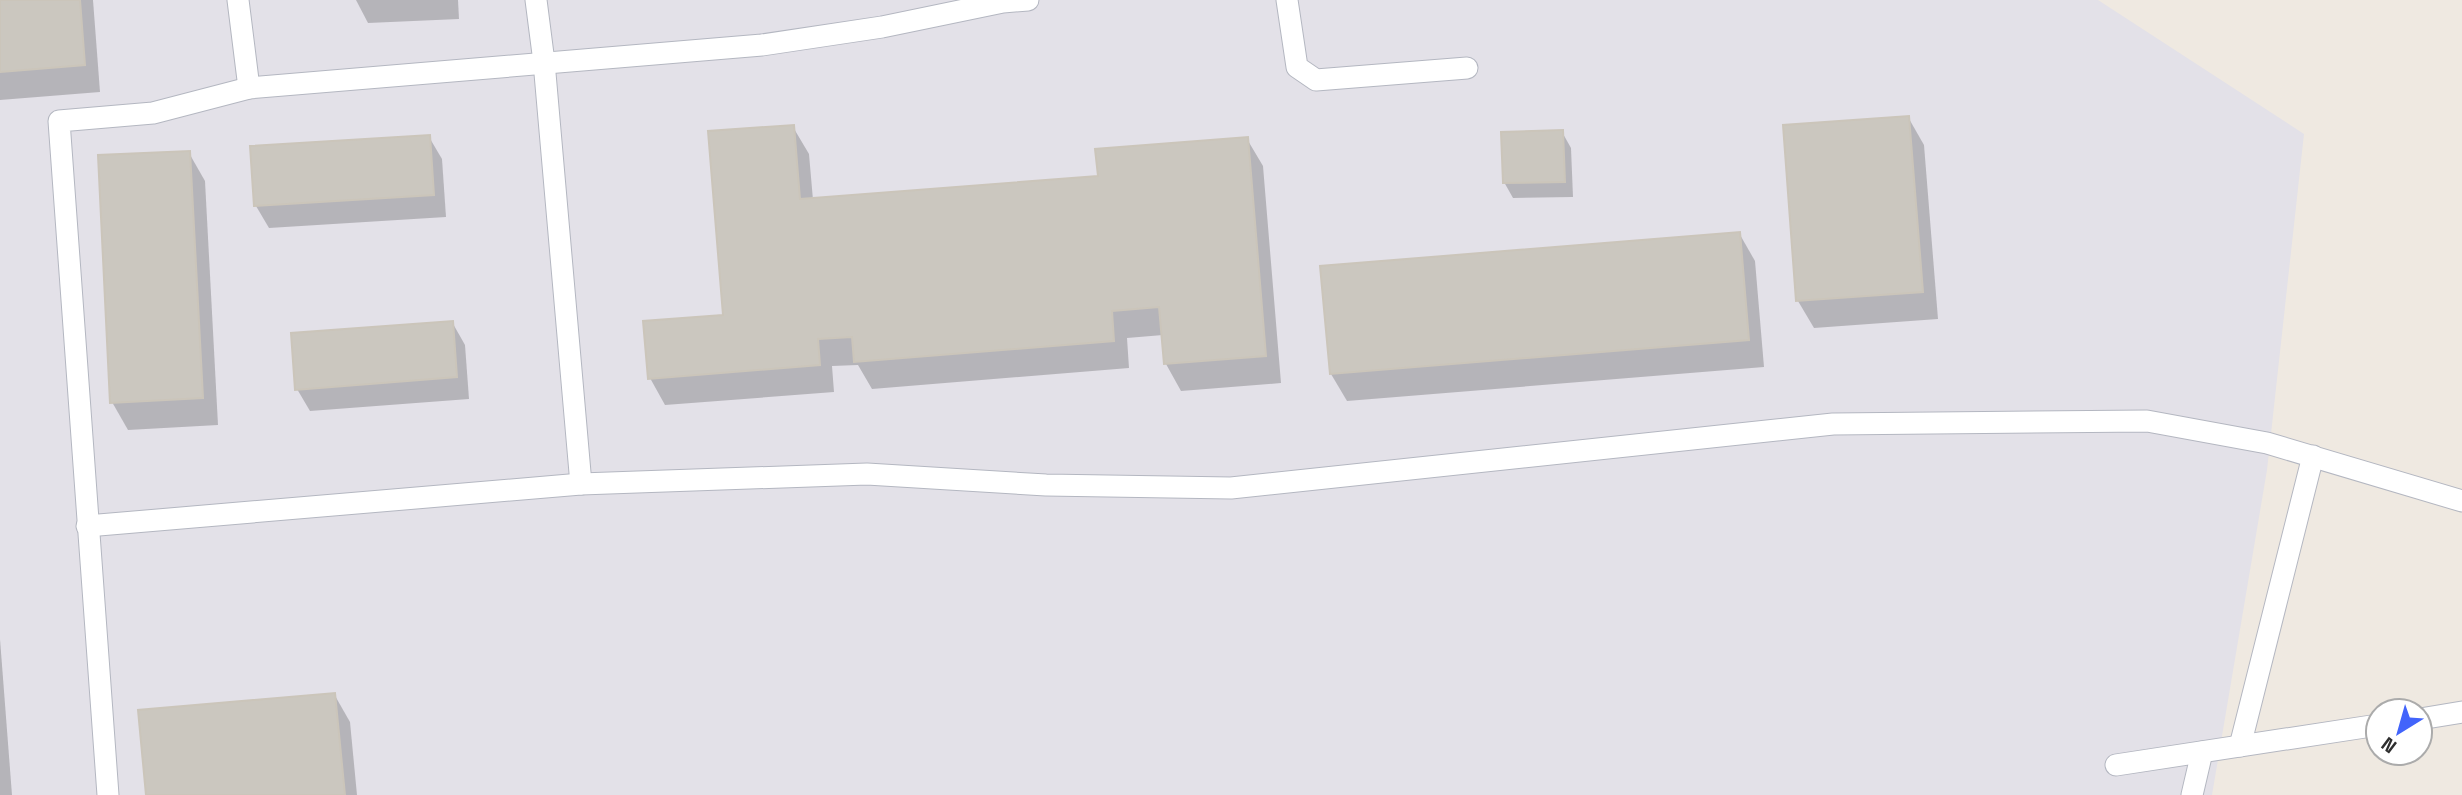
<svg xmlns="http://www.w3.org/2000/svg" width="2462" height="795" font-family="'Space Grotesk',sans-serif">
<style>
.industrial{fill:#e3e1e8}
.shadow{fill:#0003}
.building{fill:#cbc7bf;stroke:#cbc5ba;stroke-width:2}
.lines{fill:none;stroke-linecap:round;stroke-linejoin:round}
.service-casing{stroke:#b4b7c1;stroke-width:23}
.service{stroke:#fff;stroke-width:21}
</style>
<rect width="100%" height="100%" fill="#efe9e1"/>
<polygon class="industrial" points="0,0 2098,0 2304,134 2267,470 2212,795 0,795"/>
<g class="shadow">
<polygon points="0,0 93,0 100,92 0,100"/>
<polygon points="356,0 458,0 459,19 368,23"/>
<polygon points="1908,117 1924,145 1938,319 1814,328 1798,301 1785,127"/>
<polygon points="793,127 809,154 813,200 1100,177 1247,139 1263,166 1281,383 1181,391 1166,364 1163,335 1127,338 1129,368 872,389 858,365 832,366 834,392 665,405 650,378 725,316"/>
<polygon points="1562,132 1571,148 1573,197 1513,198 1504,182"/>
<polygon points="429,137 442,159 446,217 269,228 256,206"/>
<polygon points="189,153 205,181 218,425 128,430 112,402"/>
<polygon points="1739,233 1755,261 1764,367 1347,401 1331,374"/>
<polygon points="452,322 465,345 469,399 310,411 297,389"/>
<polygon points="0,639 12,795 0,795"/>
<polygon points="334,694 350,722 357,795 148,795"/>
</g>
<g class="building">
<polygon points="0,0 80,0 85,65 0,72"/>
<polygon points="1909,116 1923,292 1796,301 1783,125"/>
<polygon points="794,125 800,199 1098,176 1095,149 1248,137 1266,356 1164,364 1159,307 1112,311 1114,341 854,362 852,337 818,339 820,365 648,379 643,321 723,315 708,131"/>
<polygon points="1563,130 1565,182 1503,183 1501,132"/>
<polygon points="430,135 434,195 254,206 250,146"/>
<polygon points="190,151 203,398 110,403 98,155"/>
<polygon points="1740,232 1749,340 1330,374 1320,266"/>
<polygon points="453,321 457,377 295,390 291,333"/>
<polygon points="335,693 345,795 146,795 138,710"/>
</g>
<g class="lines">
<g class="service-casing">
<g id="service">
<polyline points="238,0 249,88"/>
<polyline points="536,0 544,62 581,484"/>
<polyline points="1287,0 1297,67 1316,80 1467,68"/>
<polyline points="87,526 581,484 867,474 1046,485 1231,488 1833,424 2147,421 2267,443 2462,501"/>
<polyline points="2420,719 2462,712"/>
<polyline points="2240,746 2313,456"/>
<polyline points="2116,765 2378,725"/>
<polyline points="108,795 59,121 153,113 249,88 762,45 882,27 1003,2 1028,0"/>
<polyline points="2192,795 2202,752"/>
</g>
</g>
<use href="#service" class="service"/>
</g>
<g transform="translate(2399 732) rotate(217)"><circle r="33" fill="#ffffff" stroke="#ababab" stroke-width="2"/>
<path d="M0-5L12 26L0 18L-12 26Z" fill="#4264fb"/>
<text y="-10" font-size="19" font-weight="bold" text-anchor="middle" fill="#2e2e2e">N</text>
</g>
</svg>
